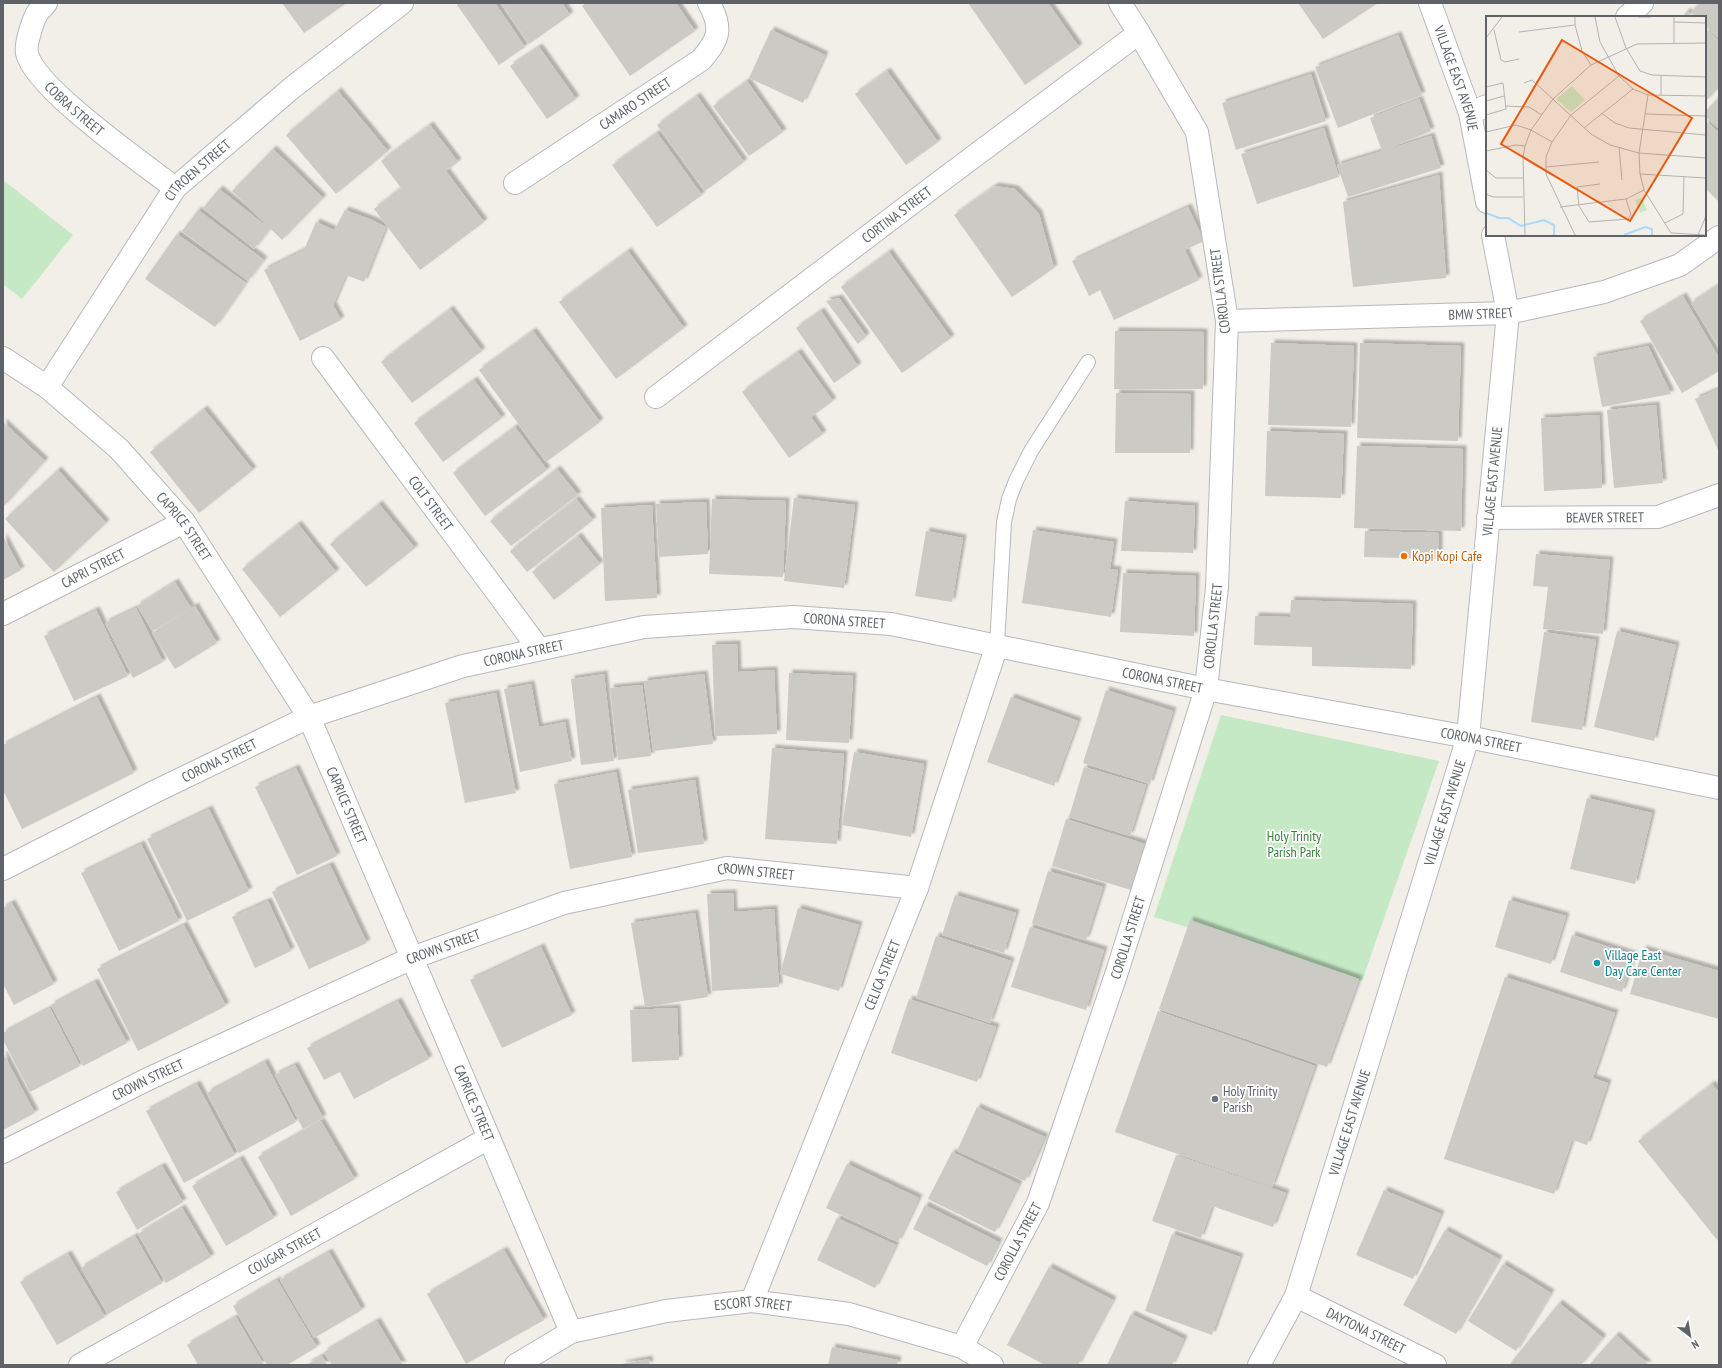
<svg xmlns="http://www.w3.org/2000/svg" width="1722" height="1368" font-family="'PT Sans Narrow',sans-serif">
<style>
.green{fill:#c5e8c5}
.building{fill:#cccac5;filter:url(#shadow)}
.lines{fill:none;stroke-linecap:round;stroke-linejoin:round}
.lane-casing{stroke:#b5b8bc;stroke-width:16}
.street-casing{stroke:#b5b8bc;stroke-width:24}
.secondary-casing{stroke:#b6babf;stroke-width:24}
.lane{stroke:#fff;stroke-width:14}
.street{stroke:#fff;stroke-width:22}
.secondary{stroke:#fff;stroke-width:22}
.food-dot{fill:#e8710a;stroke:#fff;stroke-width:1.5}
.culture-dot{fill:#0f9aa8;stroke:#fff;stroke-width:1.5}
.worship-dot{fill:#6b7280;stroke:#fff;stroke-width:1.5}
.labels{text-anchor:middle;stroke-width:3.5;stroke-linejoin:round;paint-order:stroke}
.street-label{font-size:14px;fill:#5f6368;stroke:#fff}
.food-label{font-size:14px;fill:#c56008;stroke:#fff;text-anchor:start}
.park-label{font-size:14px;fill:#348238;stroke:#fff}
.culture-label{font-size:14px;fill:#0d838f;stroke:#fff;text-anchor:start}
.worship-label{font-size:14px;fill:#5b616d;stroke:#fff;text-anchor:start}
.inset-river{fill:none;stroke:#aadaff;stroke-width:2}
.inset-road{fill:none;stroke:#b3b3b1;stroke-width:1}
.view{fill:#e8590c;fill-opacity:0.15;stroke:#e8590c;stroke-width:2}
.inset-edge{fill:none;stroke:#5f6368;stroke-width:2}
</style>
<defs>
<filter id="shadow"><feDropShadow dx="3.5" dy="-3.5" stdDeviation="1" flood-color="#0004"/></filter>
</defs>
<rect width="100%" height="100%" fill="#f1efe8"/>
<g class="green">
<polygon points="3,180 73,235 22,299 3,284"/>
<polygon points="1221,715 1439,761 1362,981 1154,917"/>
</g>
<g class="building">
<polygon points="282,3 344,3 345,4 304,33"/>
<polygon points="459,3 495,3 525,47 499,65 457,5"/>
<polygon points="501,3 562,3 570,15 529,44"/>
<polygon points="586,3 676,3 695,31 630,76 582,6"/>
<polygon points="968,3 1048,3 1079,47 1025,85"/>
<polygon points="1298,3 1378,3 1323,39"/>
<polygon points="1700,3 1719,3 1719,39 1705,26 1705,17 1696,17 1691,12"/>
<polygon points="1687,11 1693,17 1682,17"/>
<polygon points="1705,28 1719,41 1719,87 1705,102"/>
<polygon points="771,30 825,55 803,103 749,78"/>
<polygon points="1398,35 1422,95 1338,128 1315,67"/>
<polygon points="539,47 576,99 547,119 510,66"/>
<polygon points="887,71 938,142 906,165 855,94"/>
<polygon points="1311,74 1326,121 1236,150 1222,103"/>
<polygon points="747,81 783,132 749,156 713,106"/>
<polygon points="338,91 388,151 336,194 286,135"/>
<polygon points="697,96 744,162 705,191 657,125"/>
<polygon points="1719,97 1719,129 1705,116 1705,112"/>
<polygon points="1419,99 1431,131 1382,151 1370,118"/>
<polygon points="1705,120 1719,133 1719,202 1705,188"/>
<polygon points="430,125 458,162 446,171 484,222 420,270 374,209 401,188 381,161"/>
<polygon points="1324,128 1339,177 1257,204 1241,154"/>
<polygon points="657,133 702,195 657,227 612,165"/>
<polygon points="1431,136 1441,168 1348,197 1337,165"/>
<polygon points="273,149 323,198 282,240 232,191"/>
<polygon points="1439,175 1446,278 1353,287 1343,202"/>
<polygon points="995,186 1015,189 1039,214 1054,268 1012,297 954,215"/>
<polygon points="219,189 270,229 254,249 203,208"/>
<polygon points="1188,207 1204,241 1185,250 1199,280 1114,320 1100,290 1089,296 1072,261"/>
<polygon points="198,210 264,260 248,281 182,231"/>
<polygon points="345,210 372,220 386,227 364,282 346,275 333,305 341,320 300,341 264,270 304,250 316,222 334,230"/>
<polygon points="177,234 246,283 215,327 145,279"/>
<polygon points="628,251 684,328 616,379 559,302"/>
<polygon points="889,252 951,338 902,373 841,287"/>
<polygon points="1719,285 1719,347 1691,303"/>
<polygon points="1683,296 1719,358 1719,371 1682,393 1640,321"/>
<polygon points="839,298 866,336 858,344 826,301"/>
<polygon points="450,309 482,351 412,403 381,362"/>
<polygon points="821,311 858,366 834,383 796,328"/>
<polygon points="533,331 600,422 546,462 479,370"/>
<polygon points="1115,331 1204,332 1203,389 1114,389"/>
<polygon points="1271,343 1354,346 1351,427 1268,425"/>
<polygon points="1360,343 1461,346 1458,441 1357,438"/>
<polygon points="1648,346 1671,394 1602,407 1593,357"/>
<polygon points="798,352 833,401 811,417 823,434 789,458 742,392"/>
<polygon points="474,380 502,418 443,462 414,423"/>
<polygon points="1719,389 1719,452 1695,399"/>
<polygon points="1116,393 1191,394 1190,453 1115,453"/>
<polygon points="1656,405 1663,483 1614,488 1607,410"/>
<polygon points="204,409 253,470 199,513 150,452"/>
<polygon points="1599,415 1602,488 1544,491 1541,418"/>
<polygon points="3,422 45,461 3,507"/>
<polygon points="515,427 547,470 485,516 453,473"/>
<polygon points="1267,431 1344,434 1341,498 1265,496"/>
<polygon points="1357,446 1463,449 1461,531 1354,528"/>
<polygon points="557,469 578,495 511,546 490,521"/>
<polygon points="58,470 106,523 54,572 5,519"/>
<polygon points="794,498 855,505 844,588 784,581"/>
<polygon points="576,499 593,520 527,572 510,551"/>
<polygon points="712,499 786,501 783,577 709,574"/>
<polygon points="1125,501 1195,506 1193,553 1121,551"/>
<polygon points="706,502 708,554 659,557 656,504"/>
<polygon points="379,504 415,548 366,587 330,544"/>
<polygon points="652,505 657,598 605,601 601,508"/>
<polygon points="298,524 336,572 280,617 242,569"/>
<polygon points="1033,530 1114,542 1110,569 1118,570 1111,617 1022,603"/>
<polygon points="926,531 963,538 952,602 915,596"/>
<polygon points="1365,531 1439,533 1439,559 1364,557"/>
<polygon points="3,536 21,570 3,580"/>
<polygon points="578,536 600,564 554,600 532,572"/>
<polygon points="1536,554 1610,560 1603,634 1543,629 1548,587 1533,586"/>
<polygon points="1123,573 1196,576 1194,636 1120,632"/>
<polygon points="175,582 191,608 153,631 137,606"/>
<polygon points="1291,600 1413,604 1411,669 1312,666 1312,647 1254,645 1255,616 1290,617"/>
<polygon points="195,606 217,643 175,669 152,633"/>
<polygon points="136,608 163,662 133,678 105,623"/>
<polygon points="96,610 128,676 74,701 44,636"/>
<polygon points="1617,631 1676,645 1654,741 1594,727"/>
<polygon points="1544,632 1596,640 1582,730 1531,722"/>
<polygon points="737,644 738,672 774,670 777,734 715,736 712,645"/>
<polygon points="789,673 853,676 849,743 786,740"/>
<polygon points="604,674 614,761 581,765 571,679"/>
<polygon points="704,674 713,744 653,751 644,681"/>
<polygon points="531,684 539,727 565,722 572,761 520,772 504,689"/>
<polygon points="642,685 651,756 618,760 610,688"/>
<polygon points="1106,690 1173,711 1150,784 1083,763"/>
<polygon points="496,693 516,793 465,803 445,703"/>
<polygon points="97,697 134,773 22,829 3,790 3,745"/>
<polygon points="1011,697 1078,721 1054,786 987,762"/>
<polygon points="772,748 844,754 837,844 765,839"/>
<polygon points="854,752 924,764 911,837 842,825"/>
<polygon points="1084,767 1146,785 1130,836 1069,817"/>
<polygon points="296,768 337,856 297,875 255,787"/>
<polygon points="616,772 632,857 570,869 554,784"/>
<polygon points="695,780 704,844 638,853 628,790"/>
<polygon points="1587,798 1652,813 1635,884 1570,869"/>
<polygon points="209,809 249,891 187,921 147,839"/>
<polygon points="1066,819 1145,844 1131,890 1052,866"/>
<polygon points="141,844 179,921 119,951 81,873"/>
<polygon points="330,865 367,943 309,969 272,892"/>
<polygon points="1048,871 1103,887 1086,940 1032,923"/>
<polygon points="733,893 734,912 774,909 779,987 712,991 707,894"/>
<polygon points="955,895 1016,913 1004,953 942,935"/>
<polygon points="1509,900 1566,916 1551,964 1495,947"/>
<polygon points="268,901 291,951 255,968 232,917"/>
<polygon points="12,903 54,984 14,1005 3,984 3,908"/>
<polygon points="798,908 859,925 839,991 780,974"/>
<polygon points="695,913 708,997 645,1007 631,923"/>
<polygon points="1190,920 1359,979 1327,1067 1159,1009"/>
<polygon points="184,925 226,1006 138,1051 97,969"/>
<polygon points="1030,927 1104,950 1086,1010 1011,987"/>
<polygon points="1572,935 1634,955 1622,992 1560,972"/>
<polygon points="936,936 1011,961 990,1023 916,998"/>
<polygon points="541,947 572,1015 502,1048 470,980"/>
<polygon points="1643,949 1719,971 1719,1019 1630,994"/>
<polygon points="1505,977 1615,1013 1593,1078 1608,1083 1587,1145 1572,1140 1554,1194 1444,1159"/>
<polygon points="95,982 127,1043 83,1066 51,1005"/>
<polygon points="909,999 996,1027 977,1082 891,1053"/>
<polygon points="398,1001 429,1059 354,1099 340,1072 324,1080 307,1048"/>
<polygon points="50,1008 80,1066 30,1092 3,1040 3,1033"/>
<polygon points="677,1008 679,1060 632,1062 630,1010"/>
<polygon points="1158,1011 1315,1066 1272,1187 1115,1132"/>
<polygon points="3,1053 35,1113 3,1130"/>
<polygon points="265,1062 296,1122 239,1153 207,1093"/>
<polygon points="295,1065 323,1118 303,1129 275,1075"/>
<polygon points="197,1084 235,1155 184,1183 146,1111"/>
<polygon points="1712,1084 1719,1092 1719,1239 1718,1241 1638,1141"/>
<polygon points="977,1107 1045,1137 1025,1181 957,1151"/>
<polygon points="321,1121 355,1179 291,1216 258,1157"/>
<polygon points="952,1152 1019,1184 995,1232 928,1199"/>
<polygon points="1176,1155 1286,1193 1273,1227 1212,1206 1201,1238 1152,1221"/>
<polygon points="240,1159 274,1218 226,1246 192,1186"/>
<polygon points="847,1164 919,1198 898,1242 826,1208"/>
<polygon points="162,1166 183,1202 137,1230 116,1192"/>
<polygon points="1384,1190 1441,1214 1413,1279 1356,1255"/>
<polygon points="925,1205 999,1242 987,1266 913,1229"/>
<polygon points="182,1208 211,1257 166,1283 138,1234"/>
<polygon points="837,1218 896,1245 875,1288 817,1260"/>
<polygon points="1445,1230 1499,1259 1456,1334 1403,1305"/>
<polygon points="1172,1234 1240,1257 1212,1335 1145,1311"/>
<polygon points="135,1236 162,1283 108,1314 81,1268"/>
<polygon points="504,1250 544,1320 466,1364 427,1294"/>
<polygon points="329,1252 362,1310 314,1338 280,1280"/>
<polygon points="68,1254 105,1317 57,1345 20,1282"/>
<polygon points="1503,1264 1551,1293 1516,1351 1468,1321"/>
<polygon points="1049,1267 1113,1300 1078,1365 1045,1365 1007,1345"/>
<polygon points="277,1280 317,1347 287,1365 267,1365 233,1306"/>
<polygon points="1559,1303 1603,1338 1581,1365 1509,1365"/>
<polygon points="1131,1314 1184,1339 1172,1365 1107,1365"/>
<polygon points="236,1317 264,1365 198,1365 187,1345"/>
<polygon points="377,1321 403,1365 332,1365 324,1352"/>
<polygon points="1616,1335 1649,1365 1589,1365"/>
<polygon points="832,1347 898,1360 897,1365 828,1365"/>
<polygon points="322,1356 327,1365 306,1365"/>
<polygon points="649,1359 650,1365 622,1365 622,1364"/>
</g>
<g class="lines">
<g class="lane-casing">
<polyline id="lane" points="997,645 1004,522 1009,499 1016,481 1031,451 1088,362"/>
</g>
<g class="street-casing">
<g id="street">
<path id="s1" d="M46 3C44 6 40 9 38 12 33 19 25 45 27 53 34 88 144 164 175 188"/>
<polyline points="1627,17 1642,3"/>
<polyline points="1470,113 1487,106"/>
<path id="s2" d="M515 183 701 60C719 39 723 29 709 3"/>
<path id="s3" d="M1227 321 1508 313 1604 292 1680 265 1719 237"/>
<path id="s4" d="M3 358 47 387 119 449 184 522 309 717 489 1138 571 1332"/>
<path id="s5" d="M323 358 539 649"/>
<path id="s6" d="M47 387 175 188 293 87 402 3"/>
<path id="s7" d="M656 397 937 184 1139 33"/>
<path id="s8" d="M1488 518 1658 517 1719 495"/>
<path id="s9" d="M3 614 184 522"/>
<path id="s10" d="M3 869 152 793 309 717 463 666 644 627 793 617 891 624 1206 689 1468 737 1719 788"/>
<path id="s11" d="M3 1152 148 1079 412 958 564 903 727 868 917 888"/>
<path id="s12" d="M1296 1296 1435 1365"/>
<path id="s13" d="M752 1301 917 888 997 645"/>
<path id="s14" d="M962 1347 1038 1203 1117 972 1206 689 1217 587 1227 321 1197 132 1139 33 1120 3"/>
<path id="s15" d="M80 1365 489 1138"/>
<path id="s16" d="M516 1365 571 1332 666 1311 752 1301 849 1314 962 1347 992 1365"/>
</g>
</g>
<g class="secondary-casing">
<g id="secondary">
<path id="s17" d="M1430 3 1470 113 1487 202"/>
<path id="s18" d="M1259 1365 1296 1296 1468 737 1508 313 1493 235"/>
</g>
</g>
<use href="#lane" class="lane"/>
<use href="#street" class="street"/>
<use href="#secondary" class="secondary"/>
</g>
<circle class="food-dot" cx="1404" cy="556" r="4"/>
<circle class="culture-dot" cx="1597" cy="963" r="4"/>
<circle class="worship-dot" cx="1215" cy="1099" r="4"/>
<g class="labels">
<g class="street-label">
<text dy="5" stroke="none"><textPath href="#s17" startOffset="80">VILLAGE EAST AVENUE</textPath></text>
<text dy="5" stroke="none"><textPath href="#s2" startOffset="144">CAMARO STREET</textPath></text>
<text dy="5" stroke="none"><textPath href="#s1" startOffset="129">COBRA STREET</textPath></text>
<text dy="5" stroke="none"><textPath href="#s6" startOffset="265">CITROEN STREET</textPath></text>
<text dy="5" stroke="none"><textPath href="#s7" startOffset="302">CORTINA STREET</textPath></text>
<text transform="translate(1220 291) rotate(-97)" y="5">COROLLA STREET</text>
<text dy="5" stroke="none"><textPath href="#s3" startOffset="254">BMW STREET</textPath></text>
<text dy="5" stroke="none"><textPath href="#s18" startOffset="920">VILLAGE EAST AVENUE</textPath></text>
<text dy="5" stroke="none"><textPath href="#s5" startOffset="181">COLT STREET</textPath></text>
<text dy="5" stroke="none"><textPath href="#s8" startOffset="117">BEAVER STREET</textPath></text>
<text dy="5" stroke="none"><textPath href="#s4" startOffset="249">CAPRICE STREET</textPath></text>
<text dy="5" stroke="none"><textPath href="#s9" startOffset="101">CAPRI STREET</textPath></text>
<text dy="5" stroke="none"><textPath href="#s10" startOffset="890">CORONA STREET</textPath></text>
<text dy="5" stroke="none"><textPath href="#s14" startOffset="767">COROLLA STREET</textPath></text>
<text dy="5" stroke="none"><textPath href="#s10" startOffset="566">CORONA STREET</textPath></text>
<text dy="5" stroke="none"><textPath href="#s10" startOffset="1214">CORONA STREET</textPath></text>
<text dy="5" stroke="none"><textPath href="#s10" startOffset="1538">CORONA STREET</textPath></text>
<text dy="5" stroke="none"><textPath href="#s10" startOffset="242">CORONA STREET</textPath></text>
<text dy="5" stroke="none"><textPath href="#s4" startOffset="573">CAPRICE STREET</textPath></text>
<text dy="5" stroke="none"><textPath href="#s18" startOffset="584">VILLAGE EAST AVENUE</textPath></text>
<text dy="5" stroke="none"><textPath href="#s11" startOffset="810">CROWN STREET</textPath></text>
<text dy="5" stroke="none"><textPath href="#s14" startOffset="443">COROLLA STREET</textPath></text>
<text dy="5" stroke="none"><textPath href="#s11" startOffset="486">CROWN STREET</textPath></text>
<text dy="5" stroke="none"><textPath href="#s13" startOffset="351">CELICA STREET</textPath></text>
<text dy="5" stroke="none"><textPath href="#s11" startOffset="162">CROWN STREET</textPath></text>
<text dy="5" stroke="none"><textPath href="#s4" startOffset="897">CAPRICE STREET</textPath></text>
<text dy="5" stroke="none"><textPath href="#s18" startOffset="260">VILLAGE EAST AVENUE</textPath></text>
<text dy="5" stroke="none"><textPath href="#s14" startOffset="119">COROLLA STREET</textPath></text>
<text dy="5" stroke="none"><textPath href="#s15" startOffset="234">COUGAR STREET</textPath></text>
<text dy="5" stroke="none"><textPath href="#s16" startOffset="249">ESCORT STREET</textPath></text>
<text dy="5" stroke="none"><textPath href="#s12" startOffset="78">DAYTONA STREET</textPath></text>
</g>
<g class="food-label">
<text x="1412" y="561">Kopi Kopi Cafe</text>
</g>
<g class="park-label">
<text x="1294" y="841">Holy Trinity<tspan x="1294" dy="16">Parish Park</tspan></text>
</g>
<g class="culture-label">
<text x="1605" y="960">Village East<tspan x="1605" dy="16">Day Care Center</tspan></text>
</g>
<g class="worship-label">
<text x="1223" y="1096">Holy Trinity<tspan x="1223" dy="16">Parish</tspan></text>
</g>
</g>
<g transform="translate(1486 16)">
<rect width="220" height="220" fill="#f1efe8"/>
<path d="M86 70 99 84 85 96 70 83ZM156 182 161 194 154 197 149 184Z" fill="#c5e8c5"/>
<path class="inset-river" d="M0 197 13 202H22L35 210 58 204 68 209V219M138 219 159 211 166 213V219"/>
<path class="inset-road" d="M89 1V9L96 35 105 49M109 1 114 26 133 60 147 73 162 79 220 80M129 1 140 32 154 55 166 59 220 61M152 1H165M188 1V27M188 6 220 7M8 14 15 44 19 46 33 43M33 16 89 9M0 22 16 1M38 67 46 64 105 118 124 129 153 137 220 142M0 71 17 67 20 93 0 99M162 79 153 137 154 158 158 174 185 217 219 219M175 79V60M0 85 18 80M19 90 43 91 56 99M115 97 129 107 143 112 220 119M159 98 220 100M98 112 147 73M0 116 30 109 45 114 66 126M133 132 136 164M0 135 30 129 39 130M60 151 113 146M0 154 10 162H37M154 158 220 162M114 168 91 171 93 190 103 206 142 203 145 199 140 183M0 178 7 181H37M74 191 140 183 158 174M179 207 197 198 198 161M39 219 37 141 39 130 45 114 67 83 105 49 151 28 220 27M89 219 60 158V141L66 126 85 99 133 60M212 219 220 200"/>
<path class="view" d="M76 24 206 102 144 205 15 128Z"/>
<rect width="220" height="220" class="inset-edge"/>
</g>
<rect width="1722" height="1368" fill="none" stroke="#5f6368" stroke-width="8"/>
<g transform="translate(1690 1336) rotate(149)" stroke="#ffffff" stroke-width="3" paint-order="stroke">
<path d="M0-3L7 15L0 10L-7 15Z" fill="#5f6368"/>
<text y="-6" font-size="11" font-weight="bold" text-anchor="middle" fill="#5f6368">N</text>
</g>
</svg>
